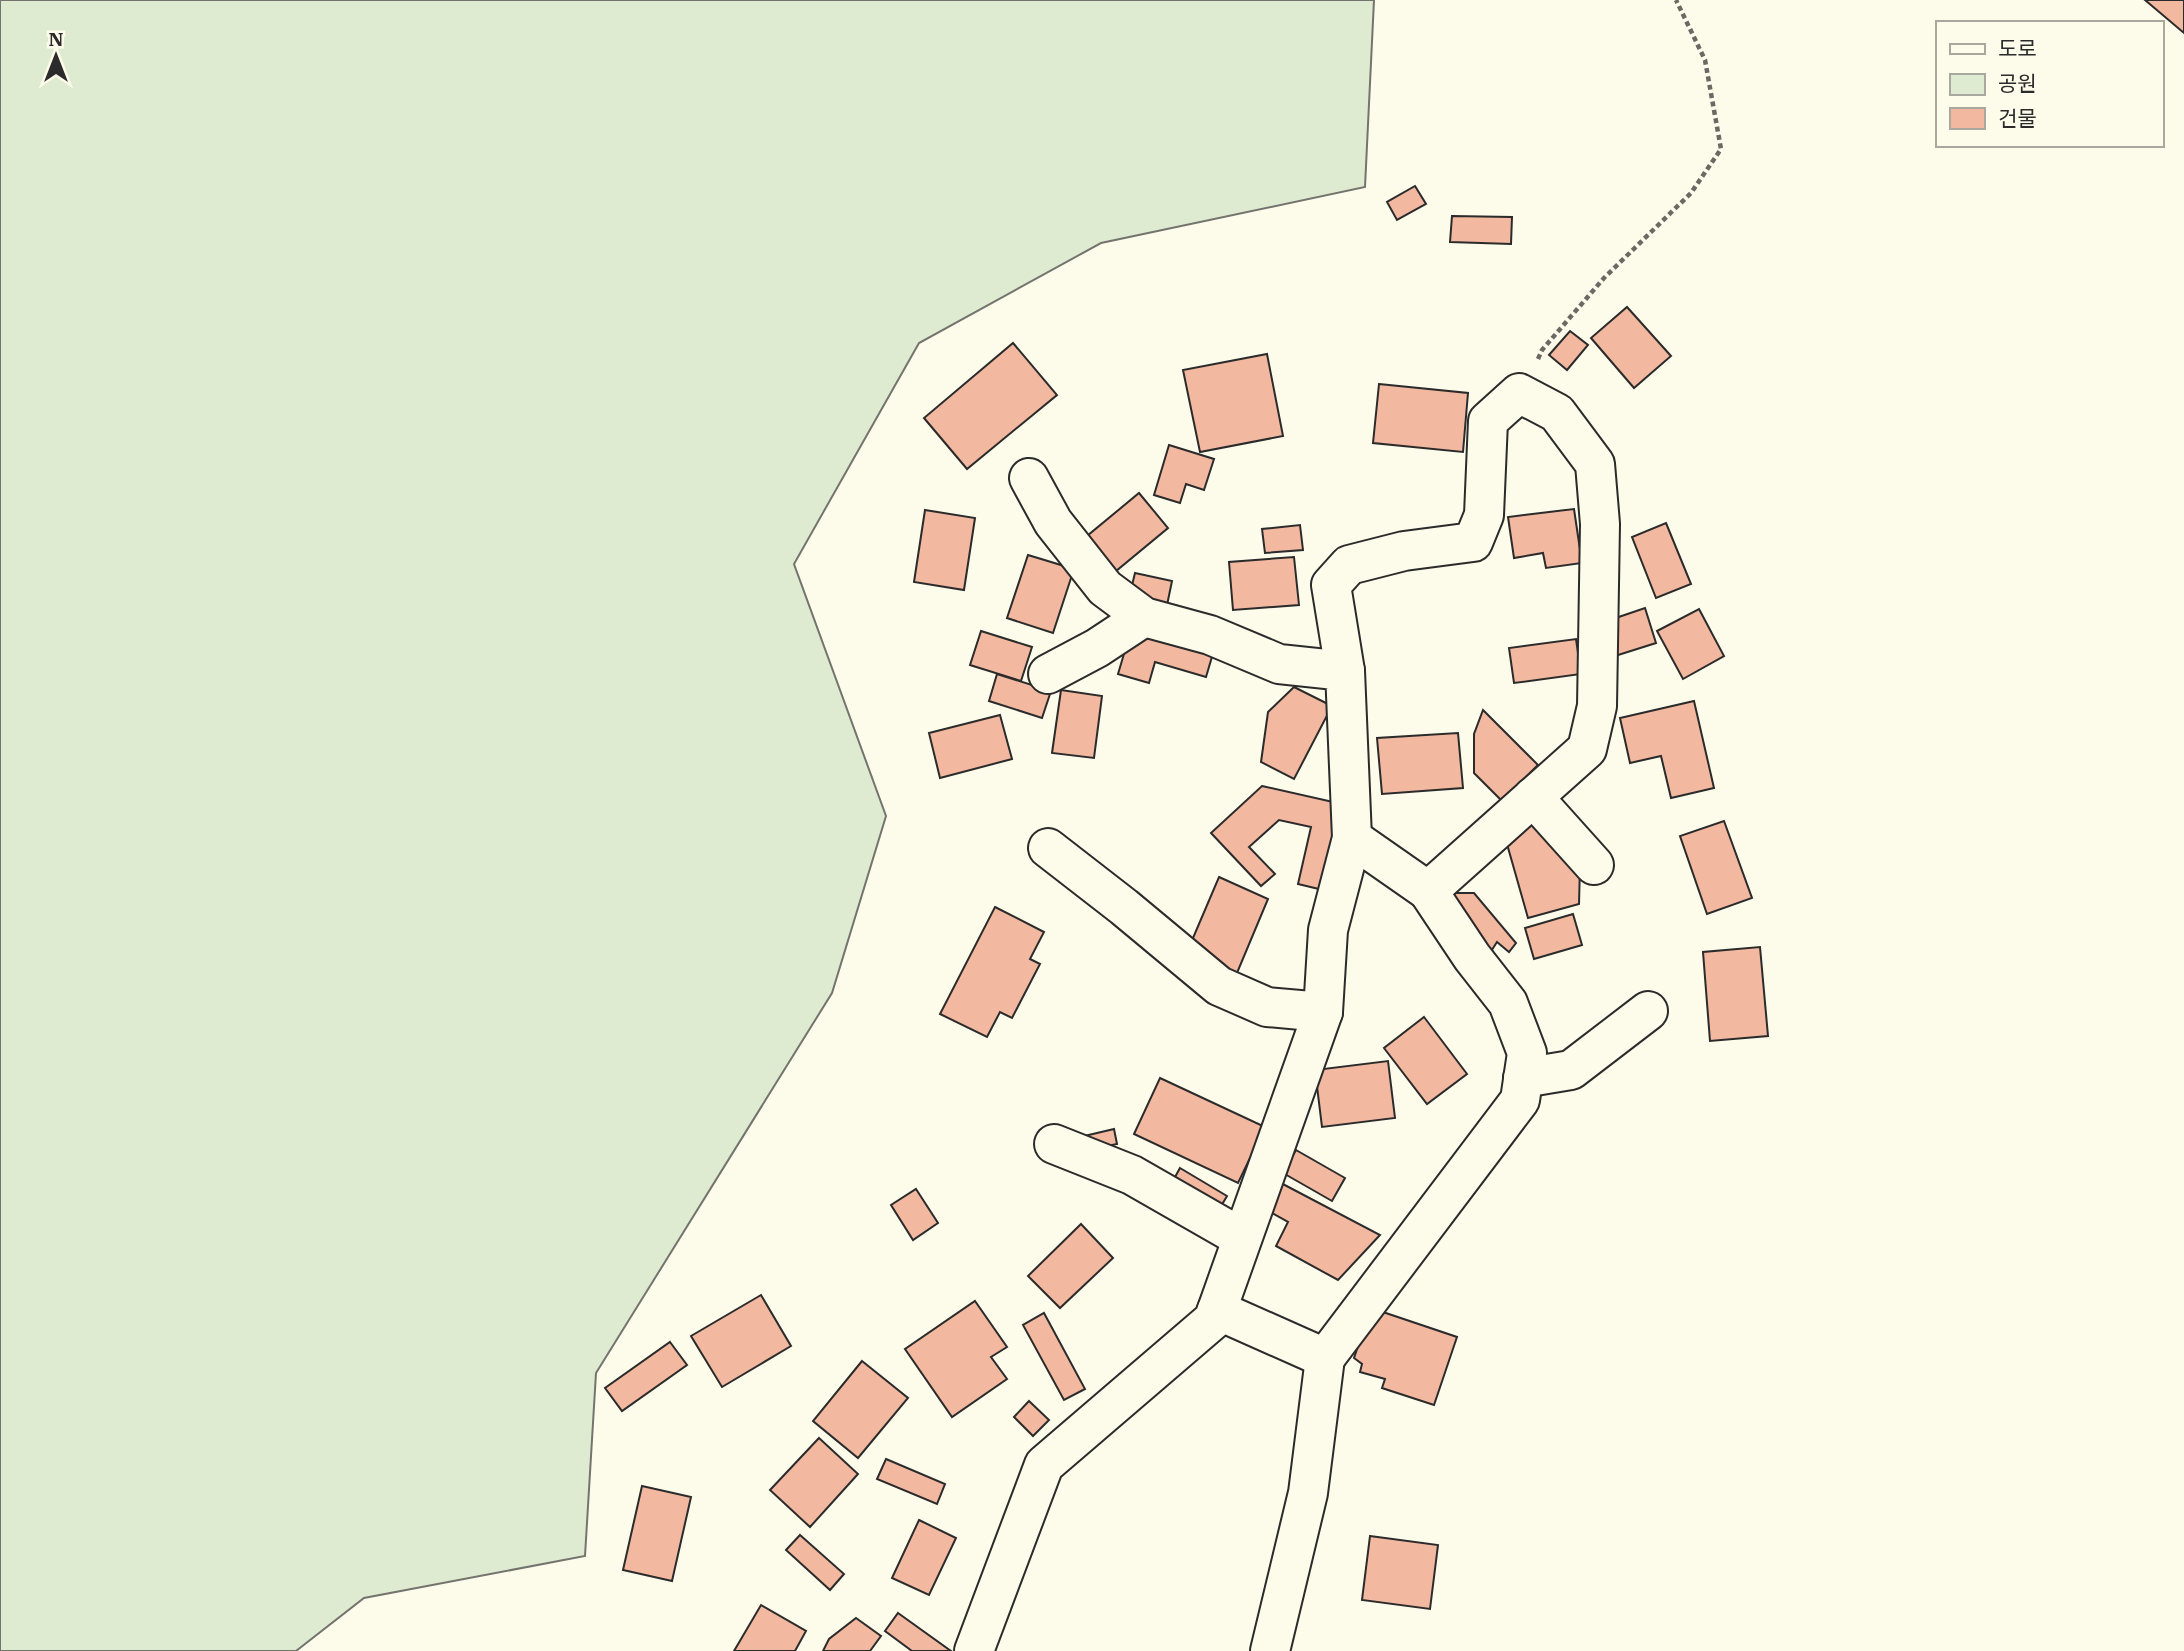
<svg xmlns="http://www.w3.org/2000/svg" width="2184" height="1651" font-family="'IBM Plex Serif','Noto Sans KR',serif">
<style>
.green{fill:#deebd1;stroke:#74746e;stroke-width:2}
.building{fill:#f2b8a0;stroke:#2b2b2b;stroke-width:2}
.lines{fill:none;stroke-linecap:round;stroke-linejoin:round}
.minor-casing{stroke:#2b2b2b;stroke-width:42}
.path{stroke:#6a6964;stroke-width:4.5;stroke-dasharray:5 3.5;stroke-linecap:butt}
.minor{stroke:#fdfbea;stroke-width:38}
</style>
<rect width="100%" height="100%" fill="#fdfbea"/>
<polygon class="green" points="0,0 1374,0 1365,187 1101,243 919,343 794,564 886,816 832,993 596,1373 585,1556 364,1598 296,1651 0,1651"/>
<g class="building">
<polygon points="2145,0 2184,0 2184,33"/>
<polygon points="1415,186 1426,204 1397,220 1387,202"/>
<polygon points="1452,216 1512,217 1511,244 1450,242"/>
<polygon points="1627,307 1671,356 1634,388 1591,338"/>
<polygon points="1570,331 1588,345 1567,370 1549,355"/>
<polygon points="1013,343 1057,395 967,469 924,418"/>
<polygon points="1267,354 1283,436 1200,452 1183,370"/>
<polygon points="1379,384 1468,393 1463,452 1373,443"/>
<polygon points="1169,445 1214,459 1204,490 1186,484 1180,503 1154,495"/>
<polygon points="1139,493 1168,528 1110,576 1081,541"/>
<polygon points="1574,509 1582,563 1546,568 1543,553 1514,558 1508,517"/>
<polygon points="925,510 975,518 964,590 914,582"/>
<polygon points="1666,523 1691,584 1656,598 1632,537"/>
<polygon points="1300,525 1303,550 1265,553 1262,529"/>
<polygon points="1028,555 1074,569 1053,633 1007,618"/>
<polygon points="1294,557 1299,605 1233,610 1229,562"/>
<polygon points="1135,573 1172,581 1166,610 1128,602"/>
<polygon points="1645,608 1656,643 1615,656 1604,622"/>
<polygon points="1699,609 1724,656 1683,679 1657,631"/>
<polygon points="981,631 1032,647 1021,681 970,665"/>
<polygon points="1147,631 1214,650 1206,677 1155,662 1149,683 1118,674 1129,637"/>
<polygon points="1576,639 1581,674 1514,683 1509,648"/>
<polygon points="997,674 1051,691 1042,718 989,701"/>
<polygon points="1294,687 1332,706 1294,779 1261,762 1268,712"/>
<polygon points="1061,690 1102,696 1094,758 1052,753"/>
<polygon points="1694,701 1714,788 1671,798 1661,756 1630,763 1620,718"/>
<polygon points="1483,710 1538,765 1502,801 1474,773 1474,734"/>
<polygon points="1000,715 1012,759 940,778 929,733"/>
<polygon points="1458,733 1463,788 1382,794 1377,738"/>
<polygon points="1262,786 1342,804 1323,890 1298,884 1311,827 1279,820 1249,847 1275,874 1261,886 1211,833"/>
<polygon points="1531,815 1580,866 1579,904 1528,918 1505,837"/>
<polygon points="1724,821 1752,898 1707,914 1680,836"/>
<polygon points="1219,877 1268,899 1237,973 1187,952"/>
<polygon points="1453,893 1474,893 1516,943 1509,952 1497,942 1488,956"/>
<polygon points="995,907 1044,932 1030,959 1040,964 1012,1018 1000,1012 987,1037 940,1014"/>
<polygon points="1573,914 1582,945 1534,959 1525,928"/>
<polygon points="1760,947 1768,1036 1710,1041 1703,952"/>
<polygon points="1424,1017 1467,1074 1427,1104 1384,1048"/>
<polygon points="1388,1061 1395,1118 1322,1127 1315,1070"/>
<polygon points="1160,1078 1265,1127 1238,1183 1134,1134"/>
<polygon points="1114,1129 1117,1144 1083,1151 1080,1137"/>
<polygon points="1296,1150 1345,1178 1332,1201 1283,1173"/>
<polygon points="1180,1168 1227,1196 1217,1213 1170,1186"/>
<polygon points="1279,1182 1380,1235 1338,1280 1276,1246 1288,1222 1265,1209"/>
<polygon points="916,1189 938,1223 913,1240 891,1205"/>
<polygon points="1081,1224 1113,1258 1060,1308 1028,1276"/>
<polygon points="761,1295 791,1346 722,1387 691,1336"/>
<polygon points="975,1301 1007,1347 991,1357 1007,1379 952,1417 905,1349"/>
<polygon points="1371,1308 1457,1337 1434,1405 1382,1388 1385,1379 1360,1372 1362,1364 1354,1358"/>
<polygon points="1044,1313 1085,1389 1064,1400 1023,1325"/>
<polygon points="670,1342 687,1365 622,1411 605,1388"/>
<polygon points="862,1361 908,1398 858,1458 813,1421"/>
<polygon points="1029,1401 1049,1420 1033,1436 1014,1417"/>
<polygon points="819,1438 858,1474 810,1527 770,1490"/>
<polygon points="886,1459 945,1484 937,1504 877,1479"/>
<polygon points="642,1486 691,1497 672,1581 623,1570"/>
<polygon points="919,1520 956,1538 929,1595 892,1578"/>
<polygon points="800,1535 844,1574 830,1590 786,1550"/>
<polygon points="1370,1536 1438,1545 1430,1609 1362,1600"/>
<polygon points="761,1605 806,1631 795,1651 734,1651"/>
<polygon points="898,1613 951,1651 912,1651 885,1631"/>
<polygon points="856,1618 881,1636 870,1651 823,1651 829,1639"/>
</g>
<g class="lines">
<g class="minor-casing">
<g id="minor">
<polyline points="1345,671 1331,585 1349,565 1404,551 1473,542 1484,515 1488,421 1519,393 1557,413 1595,464 1600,524 1597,706 1587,749 1428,891 1352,838"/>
<polyline points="1048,674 1097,648 1144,617"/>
<polyline points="1533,797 1594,865"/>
<polyline points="1048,848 1124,907 1219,986 1267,1007 1323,1012"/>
<polyline points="1523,1078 1571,1070 1648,1011"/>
<polyline points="1054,1144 1132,1175 1242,1238"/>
<polyline points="1217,1310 1325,1358 1520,1100 1527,1053 1508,1003 1472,957 1428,891"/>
<polyline points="974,1651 1044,1465 1213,1320 1217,1310 1323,1012 1328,930 1352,838 1345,671 1279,664 1210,635 1144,617 1105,588 1053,522 1029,478"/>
<polyline points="1270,1651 1308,1493 1325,1358"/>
</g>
</g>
<polyline class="path" points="1538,359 1542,350 1604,278 1691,193 1721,149 1705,60 1676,0"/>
<use href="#minor" class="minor"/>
</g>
<rect x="1936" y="21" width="228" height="126" fill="#fdfbea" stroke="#a9a89e" stroke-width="2"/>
<rect x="1950" y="44" width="35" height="10" fill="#fdfbea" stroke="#a9a89e" stroke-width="2"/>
<text x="1998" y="56" font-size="21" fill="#2b2b2b">도로</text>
<rect x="1950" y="74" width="35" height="21" fill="#deebd1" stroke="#a9a89e" stroke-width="2"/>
<text x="1998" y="91" font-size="21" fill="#2b2b2b">공원</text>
<rect x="1950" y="108" width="35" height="21" fill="#f2b8a0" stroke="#a9a89e" stroke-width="2"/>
<text x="1998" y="126" font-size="21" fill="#2b2b2b">건물</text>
<g transform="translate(56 56)" stroke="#fdfbea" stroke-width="5" paint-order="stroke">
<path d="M0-5L12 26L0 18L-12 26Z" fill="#2b2b2b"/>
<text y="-10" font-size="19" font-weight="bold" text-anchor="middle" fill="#2b2b2b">N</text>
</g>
</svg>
